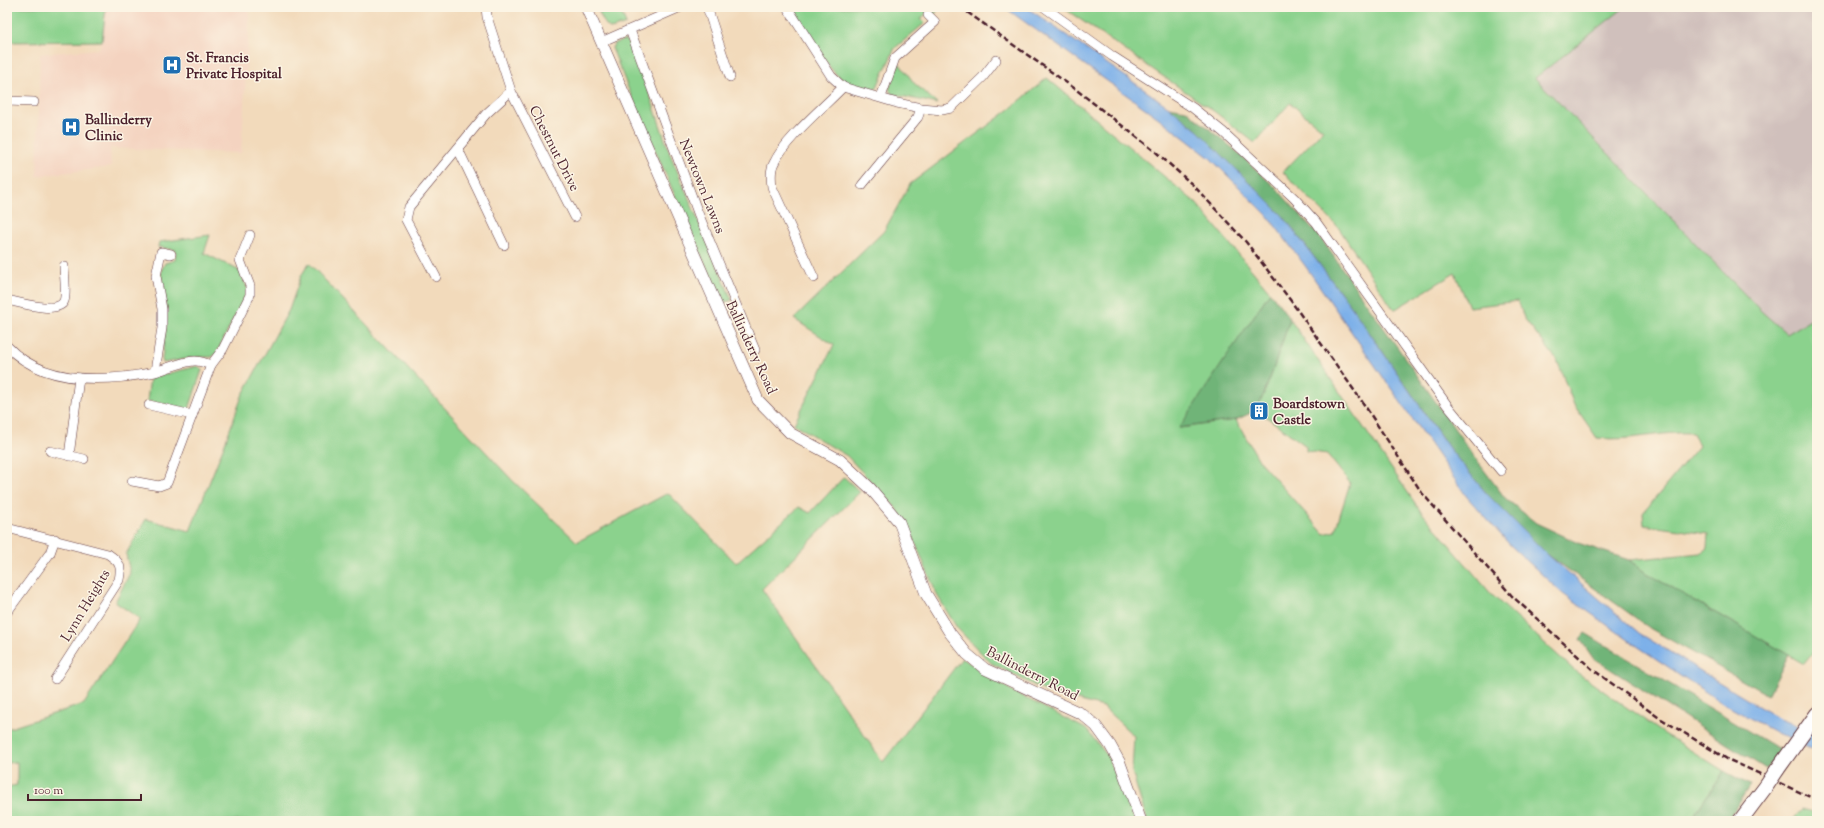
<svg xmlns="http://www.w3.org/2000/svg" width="1824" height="828" font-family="'Sorts Mill Goudy',serif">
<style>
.built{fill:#f4d3c0}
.industrial{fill:#d0c0bc}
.green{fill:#8bd28d;stroke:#6a785c}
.forest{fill:#70b478;stroke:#5d6a52}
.water{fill:#7db0e9;stroke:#64688a}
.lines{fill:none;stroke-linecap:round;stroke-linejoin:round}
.minor-casing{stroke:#633b41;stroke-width:10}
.tertiary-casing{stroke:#633b41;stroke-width:12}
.primary-casing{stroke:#633b41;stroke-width:16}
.minor{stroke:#fff;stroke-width:9}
.tertiary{stroke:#fff;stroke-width:11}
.primary{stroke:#fff;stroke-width:14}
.rail{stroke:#4a1f2b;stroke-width:2.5;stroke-dasharray:6 3;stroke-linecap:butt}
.primary-bridge-casing{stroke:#633b41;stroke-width:16;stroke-linecap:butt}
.primary-bridge{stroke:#fff;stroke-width:14}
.labels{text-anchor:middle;stroke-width:3;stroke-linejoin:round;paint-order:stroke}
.poi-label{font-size:14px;font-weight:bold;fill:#4a1f2b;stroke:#fcf5e5;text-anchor:start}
.street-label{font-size:14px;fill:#4a1f2b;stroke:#fcf5e5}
</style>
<rect width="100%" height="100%" fill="#fcf5e5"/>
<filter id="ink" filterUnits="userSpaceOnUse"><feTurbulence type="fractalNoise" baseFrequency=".025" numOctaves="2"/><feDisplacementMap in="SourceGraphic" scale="8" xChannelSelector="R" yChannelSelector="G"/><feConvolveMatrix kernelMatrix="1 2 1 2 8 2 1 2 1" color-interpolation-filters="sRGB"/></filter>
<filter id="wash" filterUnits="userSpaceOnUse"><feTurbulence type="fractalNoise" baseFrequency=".012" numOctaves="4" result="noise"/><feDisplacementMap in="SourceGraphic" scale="16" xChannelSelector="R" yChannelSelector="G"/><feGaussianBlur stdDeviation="0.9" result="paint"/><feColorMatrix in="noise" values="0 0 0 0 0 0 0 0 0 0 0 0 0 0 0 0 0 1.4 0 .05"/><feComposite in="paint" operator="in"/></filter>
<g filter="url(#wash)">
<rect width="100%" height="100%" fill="#f2dabb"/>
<polygon class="built" points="106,7 250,7 241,153 110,148 111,167 37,176 40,54 99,49 102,41"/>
<polygon class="industrial" points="1625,7 1817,7 1817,316 1787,334 1761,311 1535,78"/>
<g class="green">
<polygon points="7,7 106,7 102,41 7,42"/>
<path d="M597 7H619L626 24 611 29C604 25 600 15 597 7Z"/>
<path d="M792 7H940L934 15 929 11 921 19 925 23 895 48 876 89C866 89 852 86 843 80 826 69 804 26 792 7Z"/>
<path d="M1062 7H1625L1535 78 1761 311 1787 334 1817 316V648L1804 664 1646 573 1629 560 1701 553 1707 548 1708 534 1644 525 1643 513 1699 446 1693 433C1660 431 1629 442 1597 438L1574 405 1557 360 1524 318 1518 301 1469 307 1455 273 1394 310 1338 227 1283 172 1323 130 1290 103 1255 143 1215 112Z"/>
<polygon points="624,40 628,42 641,69 670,154 732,300 722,303 628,88 612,48 614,44"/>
<polygon points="899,63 915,84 938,104 892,94 889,89"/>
<polygon points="1047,78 1196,203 1270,292 1180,428 1236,420 1260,462 1324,534 1335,531 1350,483 1327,454 1306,451 1306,446 1257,410 1271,376 1290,319 1419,509 1492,595 1575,671 1663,733 1724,771 1690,821 1147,821 1132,772 1134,736 1103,707 1047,692 991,663 957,628 937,595 912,535 897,509 847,456 794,424 834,345 794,319 884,231 910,184 1010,109"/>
<polygon points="210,235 204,253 240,271 248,290 216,354 212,357 196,357 163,363 162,359 167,318 161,271 165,263 175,260 176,250 158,247 159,242"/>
<polygon points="309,263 512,480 577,542 668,493 736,563 799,507 810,513 844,477 860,492 762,589 883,762 962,658 1014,692 1086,729 1107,755 1136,821 7,821 7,787 17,785 17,762 7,763 7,729 84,704 140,619 115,602 130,573 126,554 146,519 190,531 225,443 242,396 289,310 301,276"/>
<polygon points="198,366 202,370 189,409 147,401 150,378"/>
<polygon points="1802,809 1817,813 1817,821 1792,821"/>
</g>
<g class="forest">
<polygon points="1169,107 1186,110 1235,150 1277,189 1320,237 1478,462 1505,498 1536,523 1581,544 1629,560 1646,573 1789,655 1768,695 1651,629 1548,555 1487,494 1451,451 1353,309 1283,216 1198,131"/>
<polygon points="1270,292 1290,319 1271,376 1257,410 1236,420 1179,428"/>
<polygon points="1585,633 1780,750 1766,769 1593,658 1580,639"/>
<polygon points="1724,771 1750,785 1727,821 1690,821"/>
</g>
<polygon class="water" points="1004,7 1026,7 1169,107 1198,131 1283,216 1353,309 1451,451 1487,494 1548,555 1639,633 1779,719 1817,733 1817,752 1777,733 1722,703 1640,648 1563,594 1510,545 1467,497 1306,267 1267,215 1210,158 1160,119"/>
</g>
<g filter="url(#ink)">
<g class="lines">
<g class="minor-casing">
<g id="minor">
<polyline points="707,7 730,77"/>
<polyline points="787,7 831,76 843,87 897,103 921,108 942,110 951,108 983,77 996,60"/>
<polyline points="1044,7 1112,56 1193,108 1223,132 1294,198 1316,222 1447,405 1501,471"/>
<polyline points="630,30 698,213 755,350"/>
<polyline points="601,42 681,7"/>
<polyline points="511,91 575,217"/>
<polyline points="881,97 895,58 935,22 928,15"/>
<polyline points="7,101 34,102"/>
<polyline points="458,149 504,245"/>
<polyline points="862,185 918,117 921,108"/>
<polyline points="436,277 406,220 409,207 486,114 511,91 487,17 486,7"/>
<path d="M814 278 772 187C771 179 770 170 774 163 785 139 824 107 843 87"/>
<path d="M7 300C18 302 58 315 64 301 67 294 64 274 64 266"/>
<path d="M7 346C44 386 106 382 155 372 166 369 185 360 196 361 201 361 207 364 211 365L167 483 159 486 132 481"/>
<polyline points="211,365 223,349 250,295 250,286 240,260 250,235"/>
<polyline points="155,371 162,328 162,309 156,276 161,252 171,254"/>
<polyline points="149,405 192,415"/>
<polyline points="50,451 84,459"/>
<polyline points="69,456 79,378"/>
<path d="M7 528 108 554C120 562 122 566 119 580L55 679"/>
<polyline points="7,612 50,553 55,539"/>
</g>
</g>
<g class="tertiary-casing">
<polyline id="tertiary" points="586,7 758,400 790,433 840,460 870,488 899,522 926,594 950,633 967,654 985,669 1082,714 1096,726 1110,745 1120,763 1141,821"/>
</g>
<g class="primary-casing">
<g id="primary">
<polyline points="1777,770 1817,714"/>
<polyline points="1740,821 1767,785"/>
</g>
</g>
<use href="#minor" class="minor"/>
<use href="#tertiary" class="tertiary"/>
<use href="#primary" class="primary"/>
<polyline class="rail" points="960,7 1074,88 1157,153 1194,186 1246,242 1291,301 1361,400 1422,493 1512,596 1592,669 1658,717 1727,759 1817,800"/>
<g class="primary-bridge-casing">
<polyline id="primary-bridge" points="1767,785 1777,770"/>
</g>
<use href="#primary-bridge" class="primary-bridge"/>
</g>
</g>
<defs>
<g id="hospital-square" transform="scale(1)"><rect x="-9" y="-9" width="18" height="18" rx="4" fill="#1f6fb2" stroke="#fcf5e5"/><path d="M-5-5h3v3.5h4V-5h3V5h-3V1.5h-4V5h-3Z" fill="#fff"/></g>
<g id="building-square" transform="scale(1)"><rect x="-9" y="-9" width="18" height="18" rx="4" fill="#1f6fb2" stroke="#fcf5e5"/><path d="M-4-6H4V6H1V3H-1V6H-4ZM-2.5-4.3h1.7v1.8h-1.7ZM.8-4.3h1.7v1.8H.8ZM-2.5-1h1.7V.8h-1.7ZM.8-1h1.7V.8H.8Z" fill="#fff"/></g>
</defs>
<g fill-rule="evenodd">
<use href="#hospital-square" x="172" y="65"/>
<use href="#hospital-square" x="71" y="127"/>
<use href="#building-square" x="1259" y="411"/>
</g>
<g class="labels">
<g class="poi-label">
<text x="186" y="62">St. Francis<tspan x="186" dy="16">Private Hospital</tspan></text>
<text x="85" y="124">Ballinderry<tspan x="85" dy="16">Clinic</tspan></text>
<text x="1273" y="408">Boardstown<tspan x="1273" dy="16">Castle</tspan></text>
</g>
<g class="street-label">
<text transform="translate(555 148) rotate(63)" y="5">Chestnut Drive</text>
<text transform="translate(703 186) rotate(68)" y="5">Newtown Lawns</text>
<text transform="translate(752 347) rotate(65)" y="5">Ballinderry Road</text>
<text transform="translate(85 605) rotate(-59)" y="5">Lynn Heights</text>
<text transform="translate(1033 673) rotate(27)" y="5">Ballinderry Road</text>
</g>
</g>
<rect width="1824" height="828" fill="none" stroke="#fcf5e5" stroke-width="24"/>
<path d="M28 794v6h113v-6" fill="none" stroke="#4a1f2b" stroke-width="2"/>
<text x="34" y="794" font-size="12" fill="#4a1f2b" stroke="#fcf5e5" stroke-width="3" paint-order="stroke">100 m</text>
</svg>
